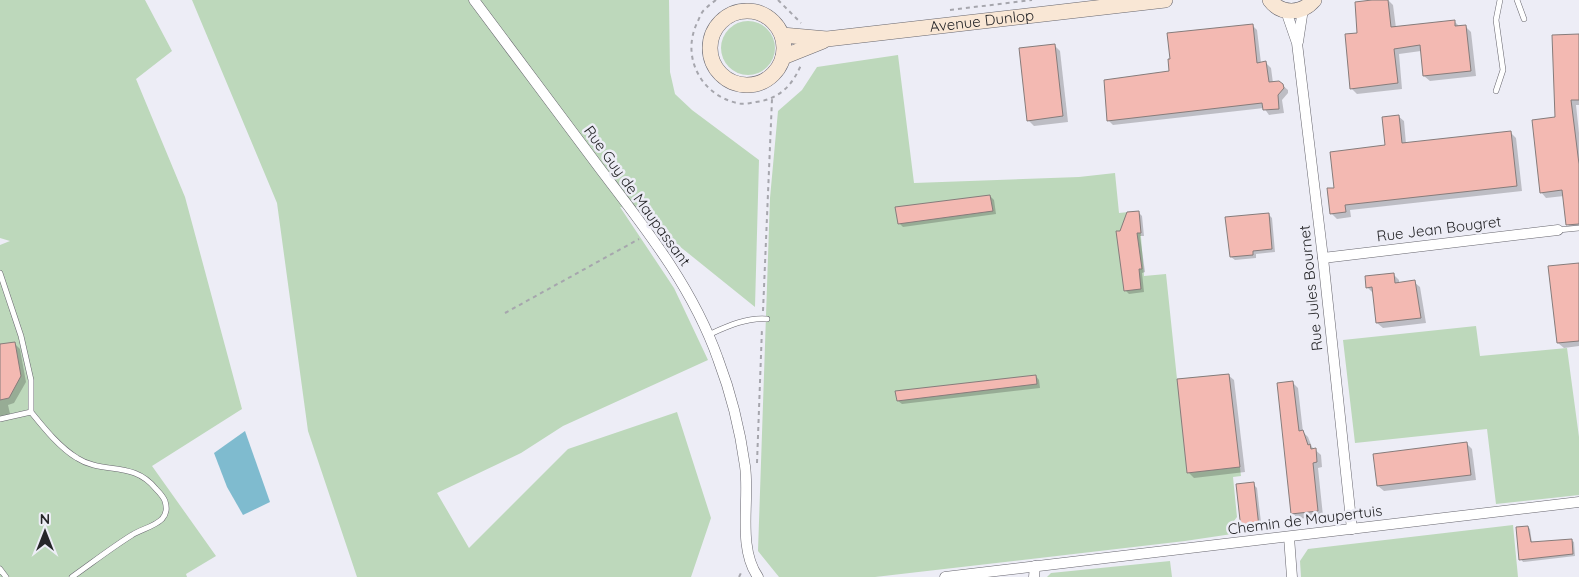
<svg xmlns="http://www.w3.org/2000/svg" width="1579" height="577" font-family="Quicksand,sans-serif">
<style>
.green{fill:#bdd8bb}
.water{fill:#7fbbcf}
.shadow{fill:#0003}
.building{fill:#f3b9b2;stroke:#867c7b}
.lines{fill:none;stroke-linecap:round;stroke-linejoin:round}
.lane-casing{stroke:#67666e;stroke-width:6}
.street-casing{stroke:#67666e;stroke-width:11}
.secondary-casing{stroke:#67666e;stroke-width:16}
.path{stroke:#a6a6ad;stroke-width:2;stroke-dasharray:4 4;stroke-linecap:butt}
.lane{stroke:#fff;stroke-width:5}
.street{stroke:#fff;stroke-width:10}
.secondary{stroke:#f9e7d5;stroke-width:15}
.labels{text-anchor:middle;stroke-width:5;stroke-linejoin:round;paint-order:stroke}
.street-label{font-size:15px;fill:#262629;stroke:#ededf6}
</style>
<rect width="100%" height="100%" fill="#ededf6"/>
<g class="green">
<polygon points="0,0 145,0 172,51 136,79 185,197 242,409 152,466 216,556 186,574 187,577 0,577 0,245 10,241 0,238"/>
<polygon points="192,0 669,0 670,72 675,94 692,110 759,160 755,307 673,241 648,211 620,207 674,288 708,360 563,426 521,453 437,493 469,548 568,449 677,412 711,518 691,577 357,577 308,431 277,203"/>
<circle cx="748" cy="48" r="27"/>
<polygon points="898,55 914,183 1079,177 1115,173 1119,213 1139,211 1144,276 1166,274 1177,379 1229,374 1241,476 1233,477 1237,517 1231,525 1232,534 1185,541 875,577 779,577 758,551 770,198 778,111 802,90 817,67"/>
<polygon points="1476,326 1480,356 1567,348 1579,437 1579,495 1496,504 1487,429 1355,443 1343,340"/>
<polygon points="1513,525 1518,577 1301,577 1300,561 1308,549"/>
<polygon points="1170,561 1172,577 1047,577 1051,573"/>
</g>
<polygon class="water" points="245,431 270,502 243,515 227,487 214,453"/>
<g class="shadow">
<polygon points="1383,0 1388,0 1393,5 1396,28 1454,21 1460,27 1465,26 1471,32 1476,76 1430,81 1424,76 1421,51 1399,54 1402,89 1357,94 1351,88 1359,34"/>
<polygon points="1252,25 1257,30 1261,63 1266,63 1271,68 1273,83 1282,85 1288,90 1288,93 1282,100 1284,113 1269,115 1264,108 1113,125 1108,120 1170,72"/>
<polygon points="1579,35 1579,105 1576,105 1579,133 1579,229 1573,230 1567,224 1564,196 1546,198 1541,192 1557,118"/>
<polygon points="1054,45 1060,51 1068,122 1034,126 1028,120"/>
<polygon points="1398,116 1404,121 1406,144 1511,133 1516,138 1522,191 1350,210 1351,217 1337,219 1331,213 1336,189 1386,146"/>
<polygon points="990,196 994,200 996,214 903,227 899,223"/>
<polygon points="1138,212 1142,216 1144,236 1140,236 1145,272 1142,273 1144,292 1129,294 1125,290 1121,232"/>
<polygon points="1268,214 1272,218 1275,252 1256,254 1256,258 1235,260 1231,257"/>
<polygon points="1579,264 1579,346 1564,348 1558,343"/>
<polygon points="1393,274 1399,280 1399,284 1414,282 1420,287 1426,323 1383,328 1377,323 1373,293 1367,287"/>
<polygon points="14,343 20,349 26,382 14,403 8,405 11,418 0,420 0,345"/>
<polygon points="1228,375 1234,380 1245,472 1194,478 1188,472"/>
<polygon points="1036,376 1039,380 1040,388 902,404 898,401"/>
<polygon points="1292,382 1298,388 1303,432 1308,437 1312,447 1321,455 1322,467 1318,468 1323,516 1298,519 1293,513"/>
<polygon points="1466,443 1472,449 1476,480 1384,491 1378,486"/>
<polygon points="1253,484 1257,488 1262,531 1246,532 1242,528"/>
<polygon points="1528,527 1530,529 1532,543 1571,540 1574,542 1575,556 1523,562 1521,559"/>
</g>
<g class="building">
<polygon points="1372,0 1388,0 1391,27 1455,20 1455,26 1466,25 1471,71 1423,76 1420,45 1394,49 1398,83 1350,89 1345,34 1357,33 1355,2"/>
<polygon points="1253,24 1257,63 1266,61 1269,82 1279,81 1283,84 1284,88 1278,95 1279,109 1263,110 1262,103 1107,121 1104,80 1169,71 1168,59 1170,59 1167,33"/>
<polygon points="1579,34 1579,100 1571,100 1579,164 1579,224 1566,225 1562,190 1540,193 1532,120 1555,117 1552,35"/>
<polygon points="1055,44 1063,116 1027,121 1019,48"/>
<polygon points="1399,115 1402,143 1511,131 1517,186 1345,205 1346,212 1330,214 1327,188 1334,188 1330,152 1385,145 1382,117"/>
<polygon points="990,195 993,211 898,224 895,207"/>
<polygon points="1139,211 1141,233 1137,233 1142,269 1139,269 1141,289 1124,291 1116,231 1120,231 1127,212"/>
<polygon points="1269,213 1272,249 1253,251 1253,255 1230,257 1225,217"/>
<polygon points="1579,263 1579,341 1557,343 1548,266"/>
<polygon points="1394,273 1395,283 1415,280 1421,318 1376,323 1372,287 1366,288 1365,276"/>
<polygon points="15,342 21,376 9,398 0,400 0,344"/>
<polygon points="1229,374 1240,467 1187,473 1177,379"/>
<polygon points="1036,375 1037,384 897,401 895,391"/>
<polygon points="1293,381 1299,431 1303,430 1308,445 1310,444 1311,449 1316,448 1317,462 1313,463 1318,511 1291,514 1277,383"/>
<polygon points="1467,442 1471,475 1377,486 1373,454"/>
<polygon points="1254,482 1259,527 1241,529 1236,484"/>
<polygon points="1528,526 1531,542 1572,539 1573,554 1519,560 1516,527"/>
</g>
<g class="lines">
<g class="lane-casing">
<g id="lane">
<polyline points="1517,0 1524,19"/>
<polyline points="1496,91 1503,70 1496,20 1500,0"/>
<polyline points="1558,230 1579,228"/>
<polyline points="0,273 21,336 31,380 31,412"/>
<path d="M708 335C726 327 747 317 767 319"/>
<path d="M0 419 31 412C44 428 59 447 77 458 103 475 133 460 156 489 160 493 163 496 165 501 167 508 167 513 162 519 154 527 141 529 132 535 111 548 92 563 72 577"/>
<polyline points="0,569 6,577"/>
</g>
</g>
<g class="street-casing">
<g id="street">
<path d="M474 0C516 57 559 113 601 170 646 229 693 288 718 359 731 393 740 430 745 466 750 500 737 547 758 577"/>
<polyline points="1286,11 1297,43 1323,258 1352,529"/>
<polyline points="1298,42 1303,9"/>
<polyline points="1323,258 1558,230"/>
<polyline points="1289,537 1292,577"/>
<polyline points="945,577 1579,502"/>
<polyline points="1034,577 1035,566"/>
</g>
</g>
<g class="secondary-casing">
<g id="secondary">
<path d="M1270 0C1281 15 1302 14 1314 0"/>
<circle cx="747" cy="48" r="37"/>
<path id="s1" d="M782 35 827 39 1165 0"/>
<polyline points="783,57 823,41"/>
</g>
</g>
<g class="path">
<path d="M716 0C712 3 708 6 704 10 701 13 699 19 697 23 681 57 701 95 737 103 743 105 750 103 756 102 779 99 792 86 801 65"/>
<polyline points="778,0 801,23"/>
<polyline points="950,10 1032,0"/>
<polyline points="763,311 772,99"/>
<polyline points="505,313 639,239"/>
<polyline points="757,463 762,328"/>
<polyline points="739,577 742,571"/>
</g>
<use href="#lane" class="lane"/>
<use href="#street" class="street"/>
<use href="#secondary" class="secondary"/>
</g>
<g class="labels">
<g class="street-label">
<text dy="5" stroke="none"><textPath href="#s1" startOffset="201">Avenue Dunlop</textPath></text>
<text transform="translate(637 196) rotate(54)" y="5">Rue Guy de Maupassant</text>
<text transform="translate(1439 229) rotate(-7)" y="5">Rue Jean Bougret</text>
<text transform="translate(1311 288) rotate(-96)" y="5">Rue Jules Bournet</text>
<text transform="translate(1305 520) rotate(-7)" y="5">Chemin de Maupertuis</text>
</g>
</g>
<g transform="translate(45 532)" stroke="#ededf6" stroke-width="4" paint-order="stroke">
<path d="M0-4L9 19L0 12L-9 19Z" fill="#262629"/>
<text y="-8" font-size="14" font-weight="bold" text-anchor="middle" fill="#262629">N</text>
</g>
</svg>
